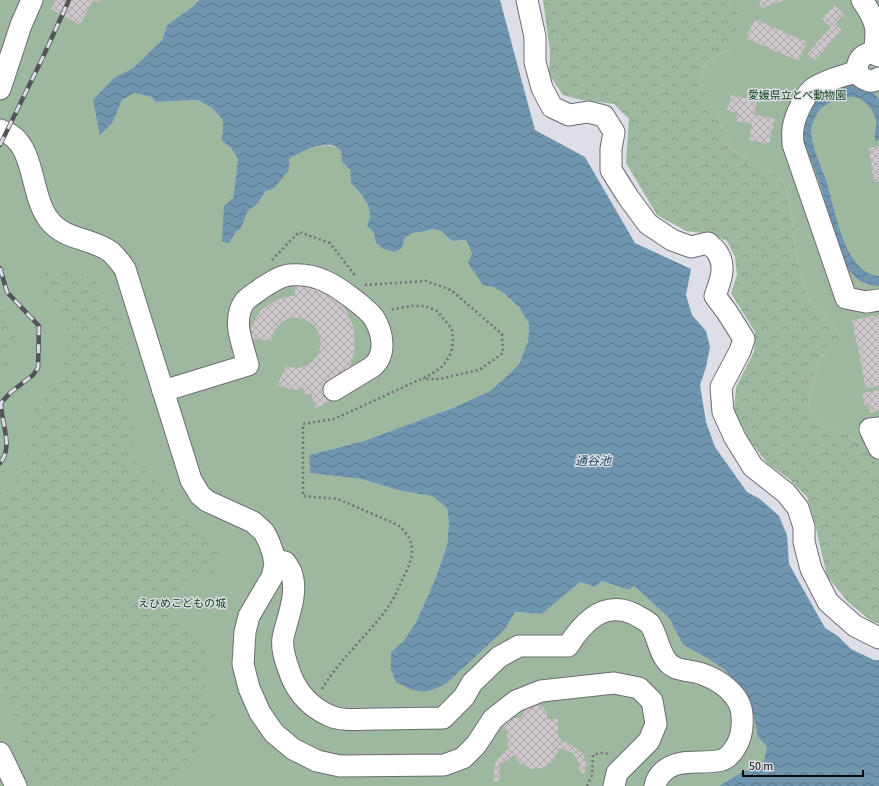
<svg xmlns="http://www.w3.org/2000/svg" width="879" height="786" font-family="'Source Sans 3','Noto Sans JP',sans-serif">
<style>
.green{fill:#9eb79f}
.forest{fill:url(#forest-crowns)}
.water{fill:url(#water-waves)}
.building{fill:url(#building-cross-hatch)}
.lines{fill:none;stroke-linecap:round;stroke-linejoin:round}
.minor-casing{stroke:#6b6c73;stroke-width:23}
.path{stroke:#707076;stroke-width:2.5;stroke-dasharray:2 3;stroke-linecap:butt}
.minor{stroke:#fff;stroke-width:21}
.rail-casing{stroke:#545458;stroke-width:4.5}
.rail{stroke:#dedee6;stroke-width:3;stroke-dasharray:9;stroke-linecap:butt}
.labels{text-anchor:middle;stroke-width:3;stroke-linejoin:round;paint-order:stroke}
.park-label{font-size:11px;fill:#0a3e16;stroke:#dedee6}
.water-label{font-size:12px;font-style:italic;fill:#174763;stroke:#dedee6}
</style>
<defs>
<pattern id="forest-crowns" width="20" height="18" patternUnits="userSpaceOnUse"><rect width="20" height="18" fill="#9eb79f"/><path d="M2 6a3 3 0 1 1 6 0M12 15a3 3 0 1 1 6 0" fill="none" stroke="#879c88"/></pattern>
<pattern id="water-waves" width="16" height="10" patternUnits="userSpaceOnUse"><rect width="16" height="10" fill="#6f95af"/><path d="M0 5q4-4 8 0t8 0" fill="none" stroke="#59788d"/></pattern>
<pattern id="building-cross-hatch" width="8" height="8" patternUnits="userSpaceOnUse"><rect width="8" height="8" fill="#ccc5c9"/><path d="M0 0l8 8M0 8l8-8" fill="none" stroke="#aea8ab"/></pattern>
</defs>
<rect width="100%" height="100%" fill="#dedee6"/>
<g class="green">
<polygon points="0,0 199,0 192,7 167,25 162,40 133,68 115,77 113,122 122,100 134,93 151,97 156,102 197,100 212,108 224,120 223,132 221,140 231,148 238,159 233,198 235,233 241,228 248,211 257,204 289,159 298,152 314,147 326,145 337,147 342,153 342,162 350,170 351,183 361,194 368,205 370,216 367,226 374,233 377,243 402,248 405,238 413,233 422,232 432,229 441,231 452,241 466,240 472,254 495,287 519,307 529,324 528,341 519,364 508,375 490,391 455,407 364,441 309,455 310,473 361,479 401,491 432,496 447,508 449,522 447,545 435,580 415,624 403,643 391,652 505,629 515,612 542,614 580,582 595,587 602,581 629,590 634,586 669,618 683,645 707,658 726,671 751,705 758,737 767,747 763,764 742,772 719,786 0,786"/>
<polygon points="722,0 879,0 879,466 867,450 850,436 830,429 814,416 808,403 819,359 841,336 809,300 796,258 791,210 786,187 776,174 761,168 731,149 709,98 700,82 706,62 732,47 737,12"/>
</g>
<g class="forest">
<polygon points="543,0 722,0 737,12 737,32 732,47 706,62 700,82 709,98 731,149 761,168 776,174 786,187 791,210 796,258 809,300 841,336 819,359 808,403 814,416 830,429 850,436 867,450 879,466 879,624 871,621 848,602 827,576 815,524 807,497 788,478 768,464 750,441 734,412 736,387 754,352 755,332 731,293 737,275 735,257 727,241 711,234 686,231 657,215 626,163 629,119 614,104 581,100 563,95 549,74 550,52"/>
<path d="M63 265 93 278 116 311 131 392 134 461 170 494 190 523 221 541 223 557 212 575 181 580 174 611 206 649 205 687 217 721 173 781 179 786H44L29 758 3 684 0 667V496L14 484 25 465 31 439 29 415C35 408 43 402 48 395 66 372 76 333 58 306 55 301 48 296 43 291L45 271Z"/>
<polygon points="0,305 17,328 7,367 0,375"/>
</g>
<g class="water">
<path d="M199 0H500L535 130 585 157 635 243 691 269 686 295 692 315 706 331 710 347 706 367 700 385 706 422 715 447 747 492 760 499 779 516 787 535 789 564 825 628 838 636 851 649 874 660H879V786H719L742 772 763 764 767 747 758 737 751 705 726 671 707 658 683 645 669 618 634 586 629 590 602 581 595 587 580 582 542 614 515 612 505 629 447 683C424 695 419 694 396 682L391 669V652L403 642 415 624 435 580 447 545 449 522 447 508 432 496 401 491 361 479 310 473 309 455 364 441 455 407 490 391 508 375 519 364 528 341 529 324 519 307 503 293 494 287 483 285 468 263 472 254 466 240 452 241 441 231 432 229 422 232 413 233 405 238 402 248 395 252 384 249 376 243 374 233 367 226 370 216 368 205 361 194 351 183 350 170 342 162C342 159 342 155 341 152 333 135 299 152 289 159V170L274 188 266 191 257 204 248 211 241 228 235 233 229 243 222 242 224 206 233 198 238 159 231 148 221 140 223 132V120L212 108 197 100 156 102 151 97 134 93 122 100 113 122 100 135 93 100 115 77 133 68 162 40 167 25 192 7Z"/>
<path d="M851 85 870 90 879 99V140L875 141C874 130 879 125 874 114 870 107 863 98 854 97 846 95 826 103 820 109 817 113 814 120 812 125 808 140 821 166 826 180 835 207 841 258 868 273 872 275 874 276 879 276V286C867 285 857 281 850 271 839 257 831 220 825 202 823 193 820 184 817 176 809 152 795 135 810 109 813 105 815 100 819 97 827 90 841 88 851 85Z"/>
</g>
<g class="building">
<polygon points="56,0 100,0 98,3 93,0 80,25 51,9"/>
<polygon points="759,0 784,0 761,8"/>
<polygon points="834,5 844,14 835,24 842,30 815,60 807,54 831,27 822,19"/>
<polygon points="755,19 807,42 798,61 746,38"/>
<polygon points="731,95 757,101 754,114 775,119 769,144 749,140 752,124 736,121 738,113 727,110"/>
<polygon points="879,146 879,182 874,182 869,148"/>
<polygon points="295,281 333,294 346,310 354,328 355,348 350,368 336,398 316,408 311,393 305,395 304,388 295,390 277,386 286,366 297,368 305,366 312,362 317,356 320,348 321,340 318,332 314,325 306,320 298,318 290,318 282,322 276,328 272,335 271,341 248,338 253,323 261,310 274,301 288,296 295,296"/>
<polygon points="879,315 879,386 866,389 852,320"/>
<polygon points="879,390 879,411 870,413 868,405 865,406 862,393"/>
<polygon points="535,704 542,706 547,712 547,719 558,719 558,738 561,738 561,742 567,742 576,748 583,755 586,762 585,773 579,773 580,766 577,759 573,753 559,748 556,756 551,763 544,768 531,769 519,763 514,755 501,764 499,767 500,781 494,781 494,767 496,761 508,749 507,730 503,730 503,718 521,718 528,705"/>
</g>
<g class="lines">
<g class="minor-casing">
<g id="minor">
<path d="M527 0 535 37V62L542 88 552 107 569 115 588 112 604 116 614 132 611 149V170L628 197 648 224 672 240 691 247 708 243C711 246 715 249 717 252 727 266 720 282 715 296L727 312 744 339 740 351 721 387 723 412 735 438 753 467 786 493 798 508 804 527V542L811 569 828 602 855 626 879 638"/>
<path d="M862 0C877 22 878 28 874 54"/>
<path d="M879 56C860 44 848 75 867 80 871 82 875 81 879 78"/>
<path d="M858 71C844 76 827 79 814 88 805 93 794 118 793 129 792 134 793 139 793 144L846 298 866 302 879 300"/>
<polyline points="0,89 21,25 32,0"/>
<path d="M0 130C4 132 8 133 11 135 35 151 31 197 49 220 64 240 92 238 111 252 116 257 121 263 125 269L191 480 200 495 207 501 253 522 264 532 269 542 273 553 275 565 272 577 249 616 245 632 243 664 249 688 260 713 274 733 293 749 317 761 340 766 444 765 463 758 476 745 493 719 516 701 541 691 614 683 639 688 652 701 656 724 649 741 617 773 614 786"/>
<path d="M163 391 248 365C243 345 231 320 245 301 250 296 257 292 262 288 271 283 279 276 289 275 301 274 315 276 325 281 337 286 367 308 374 318 383 333 387 355 372 367L334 390"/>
<polyline points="879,428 870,429 879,448"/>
<path d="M275 560 285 562C287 565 290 569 291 572 299 593 287 618 283 638 281 651 287 664 291 676 298 693 311 707 328 715 342 722 360 719 376 719 398 719 420 718 443 718L464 697 472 683 499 657 519 646H568C583 622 604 600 634 614 639 617 646 620 650 624 659 637 659 661 676 668 684 671 694 671 702 674 720 680 741 695 742 715 743 726 741 739 735 748 732 753 728 758 722 760 703 765 680 757 664 771 659 775 656 780 655 786"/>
<polyline points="0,753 16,786"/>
</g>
</g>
<g class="path">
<polyline points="272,260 299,232 330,243 356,277"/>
<polyline points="365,285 426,281 451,290 502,334 503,353 479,370 439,379 423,379"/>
<path d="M322 689C339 660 366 637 386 610 394 599 399 587 405 574 408 568 412 558 412 551 412 539 406 532 398 525L338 499 303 496V424L334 419 430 375 443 366 451 353 453 341 452 329 437 311 425 306H411L389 310"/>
<polyline points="587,786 592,775 593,755 601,753 610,754"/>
</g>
<use href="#minor" class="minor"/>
<g class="rail-casing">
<g id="rail">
<polyline points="0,145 43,57 69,0"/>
<path d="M0 268 7 292 39 326 38 368 33 375 11 392 1 403C1 423 14 447 0 463"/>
</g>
</g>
<use href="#rail" class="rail"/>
</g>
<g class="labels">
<g class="park-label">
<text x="797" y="99">愛媛県立とべ動物園</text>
<text x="182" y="607">えひめこどもの城</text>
</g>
<g class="water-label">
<text x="593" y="465">通谷池</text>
</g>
</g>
<path d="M743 770v6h120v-6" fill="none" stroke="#0b0b0e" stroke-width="2"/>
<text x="749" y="770" font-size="12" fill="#0b0b0e" stroke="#dedee6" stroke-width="3" paint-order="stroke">50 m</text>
</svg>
